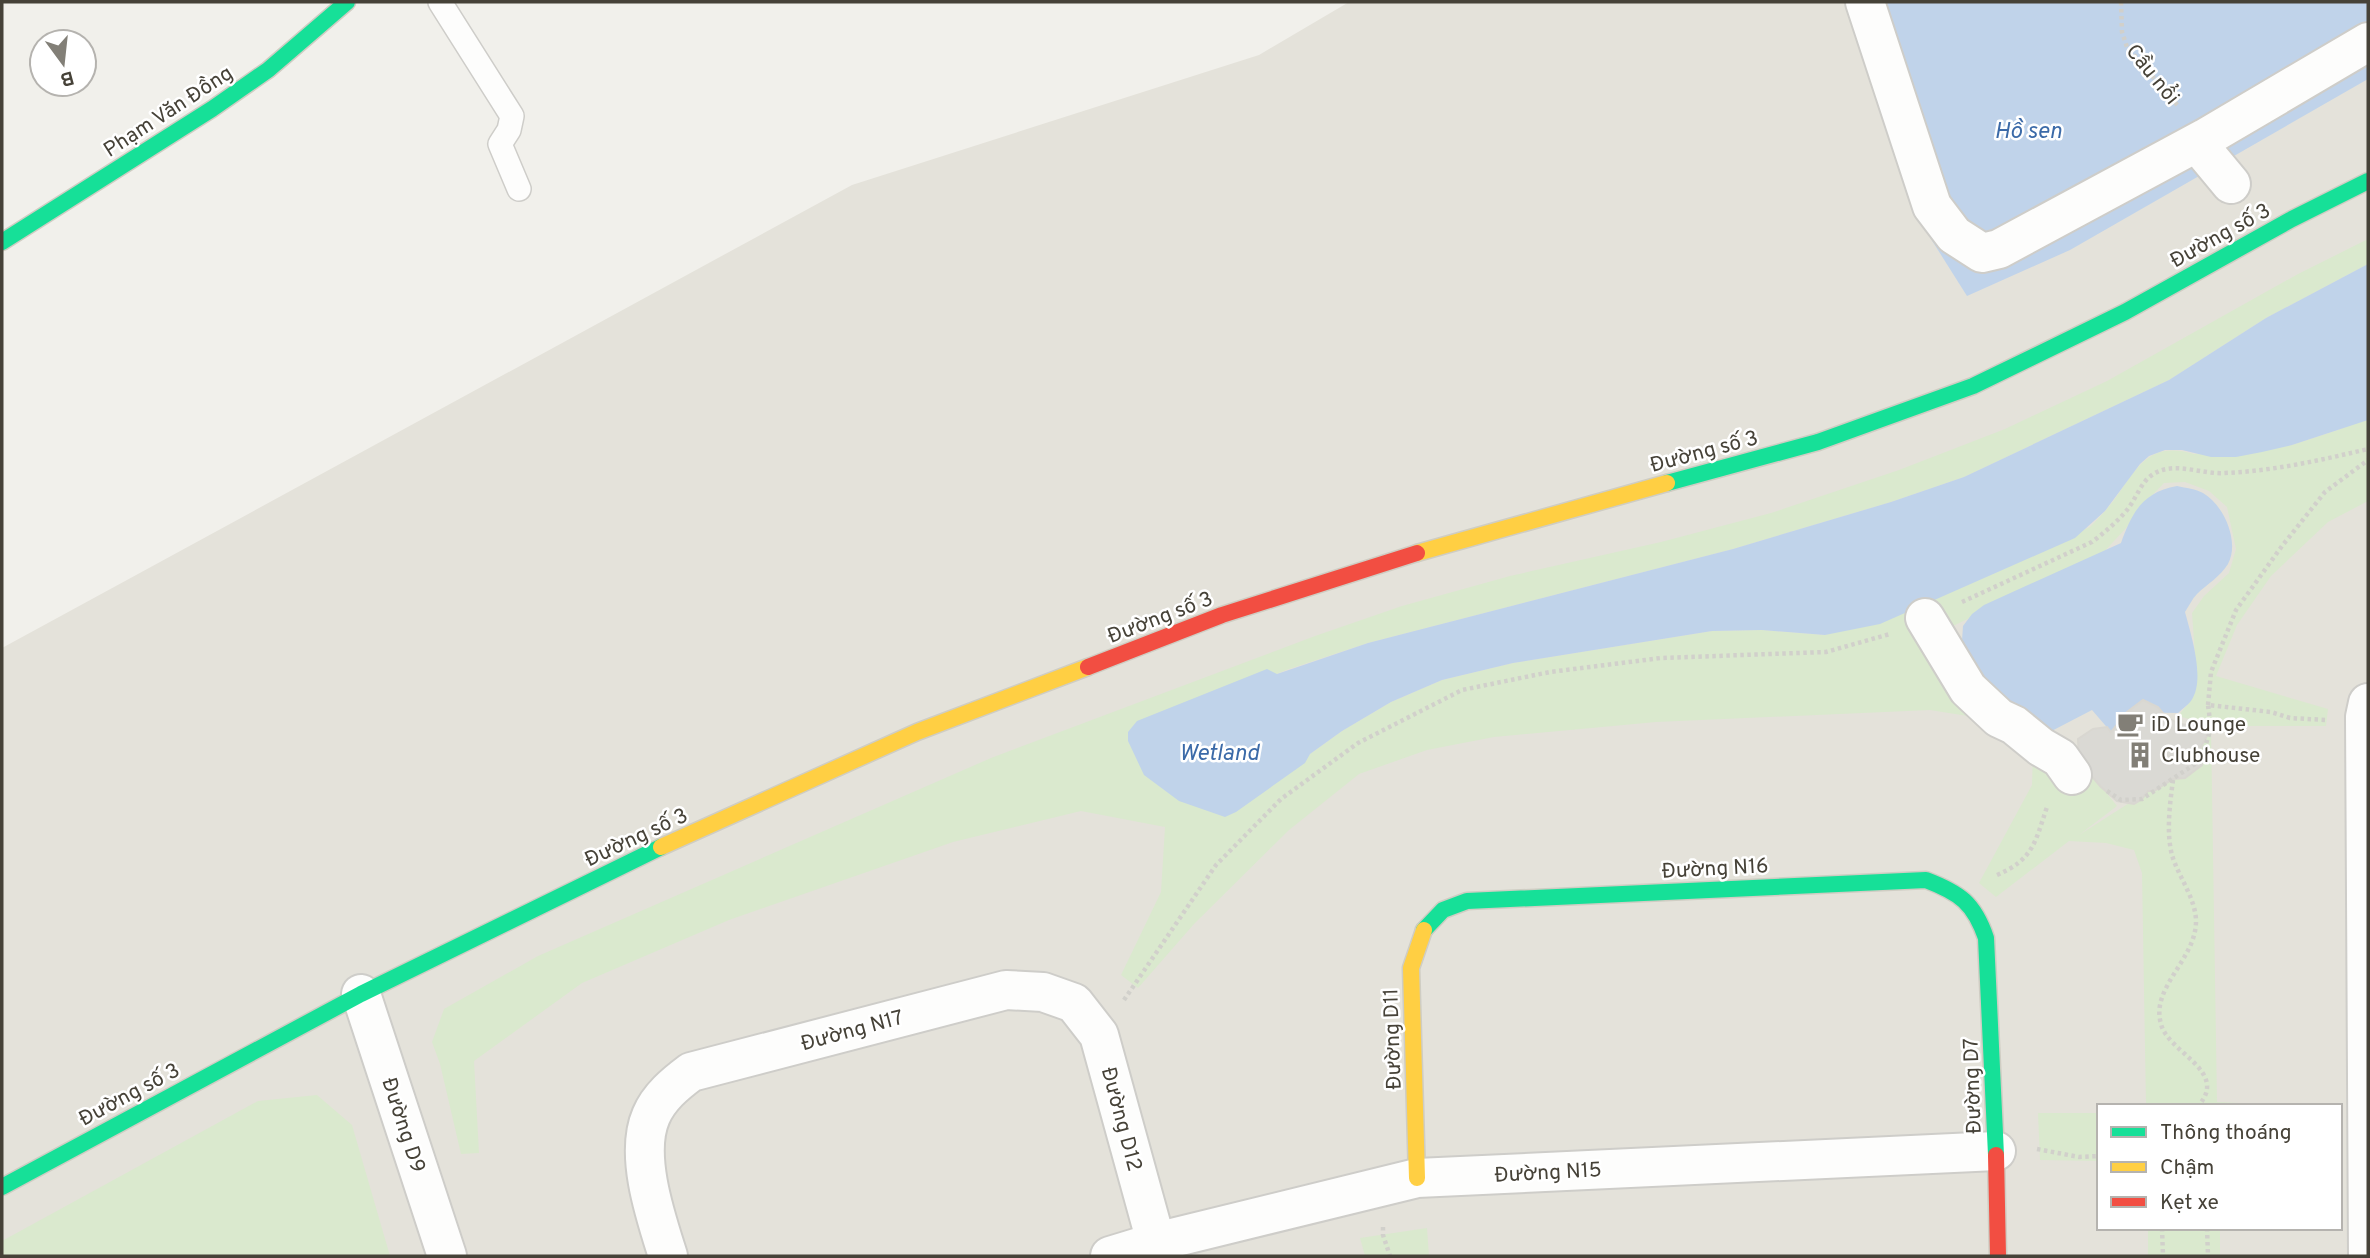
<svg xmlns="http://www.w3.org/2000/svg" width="2370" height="1258" font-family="Overpass,sans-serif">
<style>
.residential{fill:#e4e2da;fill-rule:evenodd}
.green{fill:#dae9ce}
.water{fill:#c0d3ea}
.building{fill:#dad9d4;stroke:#d9d7d1;stroke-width:2}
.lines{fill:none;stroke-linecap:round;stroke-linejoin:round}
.lane-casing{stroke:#cecdc9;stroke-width:26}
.street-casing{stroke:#cecdc9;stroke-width:42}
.fast-casing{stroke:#cfcdc3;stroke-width:19}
.slow-casing{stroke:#cfcdc3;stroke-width:19}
.jam-casing{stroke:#cfcdc3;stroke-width:19}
.path{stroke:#d1d0cb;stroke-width:4.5;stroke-dasharray:3.5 3.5;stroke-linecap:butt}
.lane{stroke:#fdfdfc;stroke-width:23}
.street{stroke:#fdfdfc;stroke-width:38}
.fast{stroke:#16e098;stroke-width:16}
.slow{stroke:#ffcf43;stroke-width:16}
.jam{stroke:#f24e42;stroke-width:16}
.labels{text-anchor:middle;stroke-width:5;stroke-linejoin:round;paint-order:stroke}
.street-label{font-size:21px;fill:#464238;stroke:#fff}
.poi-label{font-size:21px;fill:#464238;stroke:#fff;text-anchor:start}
.water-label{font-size:23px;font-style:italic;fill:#3b6aa8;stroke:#fff}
</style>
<rect width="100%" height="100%" fill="#f1f0eb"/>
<path class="residential" d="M1349 2H2368V1256H2V648L852 185 1259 55ZM2099 1106H2340V1228H2099Z"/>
<g class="green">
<path d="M2368 239V264L2266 318 2169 380 1964 477 1891 502 1733 549 1368 643 1286 670 1219 699 1256 793 1342 731 1391 702 1442 680 1513 663 1712 631 1762 630 1825 635 2090 527C2101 516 2111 505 2119 493 2140 462 2153 442 2194 454L2292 445 2338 430 2368 418V501L2328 522 2271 576 2237 625 2216 676 2328 709 2326 726H2215L2178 716 2192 699 2196 669 2192 613 2204 596 2229 573 2236 549 2227 507 2209 491 2185 482 2164 483 2135 513 2127 527 2102 554 1951 627 2019 722 2067 744 2117 806 2079 835 2148 791 2143 779 2185 778 2211 728 2217 1102 2304 1106H2146L2142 873 2134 850 2106 843 2069 841 1996 897 1979 883 2032 785 2033 752 1987 719 1930 710 1656 722 1494 737 1427 750 1359 774 1289 830 1194 924 1138 988 1121 975 1161 892 1165 827 1081 811 953 842 729 920 582 983 474 1061 479 1153 461 1154 440 1064 432 1042 444 1009 538 956 991 758 1315 636 1402 606 1510 576 1661 542 1771 513 1899 470 2005 429 2107 381 2298 274Z"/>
<polygon points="317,1095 352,1125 390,1256 2,1256 2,1241 258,1101"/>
<polygon points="2038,1113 2099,1113 2099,1161 2040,1160"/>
<polygon points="1427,1228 1429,1256 1365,1256 1360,1238"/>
<rect x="2148" y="1228" width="72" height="28"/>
</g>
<g class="water">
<polygon points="1852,2 2368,2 2368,79 2070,250 1967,296 1931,239"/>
<polygon points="2368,264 2368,420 2292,445 2262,452 2236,457 2211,457 2182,450 2165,450 2149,456 2140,464 2105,511 2075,538 1880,624 1825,635 1762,630 1712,631 1513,663 1442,680 1391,702 1342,731 1310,754 1305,763 1236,812 1225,817 1179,801 1144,775 1128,741 1128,732 1137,721 1267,669 1277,674 1368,643 1733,549 1891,502 1964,477 2169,380 2266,318"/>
<path d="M2177 486C2186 488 2196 489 2203 493 2224 505 2240 542 2228 564 2220 577 2207 584 2197 594 2192 599 2189 606 2185 612 2191 635 2206 680 2191 701 2188 705 2182 709 2178 713L2127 712 2111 732 2092 710 2042 736 1968 665 1962 641 1963 626 1972 614 1984 605 2121 543C2132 512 2143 492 2177 486Z"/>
</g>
<polygon class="building" points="2143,700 2158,707 2167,718 2180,724 2211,728 2200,749 2202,765 2185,778 2173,779 2154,791 2148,791 2142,799 2134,804 2117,801 2100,786 2079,761 2078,739 2093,729 2107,727 2111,732 2127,712"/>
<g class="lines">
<g class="lane-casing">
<polyline id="lane" points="440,2 512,116 509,130 500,144 519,189"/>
</g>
<g class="street-casing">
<g id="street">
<polyline points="1865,2 1932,206 1954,235 1982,253 1999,249 2205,138 2368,42"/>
<polyline points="2197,143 2231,184"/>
<polyline points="1925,618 1968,689 1999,718 2014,725 2041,747 2060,758 2072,775"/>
<polyline points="361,994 447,1256"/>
<path d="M668 1256C656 1218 634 1155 651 1116 659 1097 675 1084 691 1072L1006 990 1043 992 1074 1003 1099 1035 1156 1242"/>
<polyline points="1110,1256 1156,1242 1417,1178 1996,1151"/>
<polyline points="2368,1256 2365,717 2368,703"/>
</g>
</g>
<g class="fast-casing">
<g id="fast">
<polyline points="2,242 212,109 268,70 347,2"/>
<polyline points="1667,483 1818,442 1973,386 2125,312 2292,219 2368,181"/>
<path d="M1424 930 1443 910 1467 901 1926 880C1960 893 1974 903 1986 938L1996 1155"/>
<polyline points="2,1187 361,994 661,847"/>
</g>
</g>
<g class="slow-casing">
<g id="slow">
<polyline points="1417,553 1667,483"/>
<polyline points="661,847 917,732 1088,667"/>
<polyline points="1417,1178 1411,968 1424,930"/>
</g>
</g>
<g class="jam-casing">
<g id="jam">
<polyline points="1088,667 1222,615 1417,553"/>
<polyline points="1996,1155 1998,1256"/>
</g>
</g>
<g class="path">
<polyline points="2121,2 2122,32 2127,47 2179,107"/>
<path d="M1962 602 2092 542C2105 532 2117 522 2127 510 2136 499 2141 482 2152 475 2173 460 2202 475 2225 473 2274 471 2321 460 2368 449"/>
<polyline points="2208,705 2211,672 2236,610 2282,546 2325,492 2368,460"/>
<path d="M2173 780C2170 803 2166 832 2172 855 2178 876 2195 897 2196 920 2197 959 2150 987 2161 1024 2168 1053 2230 1071 2198 1106"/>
<polyline points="2107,791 2121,800 2142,799 2201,760 2211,728 2208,705 2271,712 2290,718 2326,720"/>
<path d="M1997 875C2034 859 2035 842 2047 807"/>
<polyline points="1124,1000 1216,865 1281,799 1358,743 1462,690 1550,672 1661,658 1826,652 1890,634"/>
<polyline points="2037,1149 2079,1157 2099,1156"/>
<polyline points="1383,1227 1383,1235 1390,1256"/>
<polyline points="2162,1228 2163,1256"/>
<polyline points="2207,1228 2208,1256"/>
</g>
<use href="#lane" class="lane"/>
<use href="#street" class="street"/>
<use href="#fast" class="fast"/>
<use href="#slow" class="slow"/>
<use href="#jam" class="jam"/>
</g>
<defs>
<g id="cafe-bare" transform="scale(2.1)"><path d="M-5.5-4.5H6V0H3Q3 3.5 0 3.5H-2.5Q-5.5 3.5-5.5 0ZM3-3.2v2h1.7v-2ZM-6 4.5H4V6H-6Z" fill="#827f77" stroke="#fff" stroke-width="2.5" paint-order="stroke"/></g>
<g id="building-bare" transform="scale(2.1)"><path d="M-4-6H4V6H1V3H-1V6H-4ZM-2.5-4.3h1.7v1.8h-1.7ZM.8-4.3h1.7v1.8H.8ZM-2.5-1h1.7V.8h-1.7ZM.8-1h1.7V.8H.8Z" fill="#827f77" stroke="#fff" stroke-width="2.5" paint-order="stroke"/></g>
</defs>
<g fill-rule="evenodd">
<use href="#cafe-bare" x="2130" y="724"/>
<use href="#building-bare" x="2140" y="755"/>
</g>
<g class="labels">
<g class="street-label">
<text transform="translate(2153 74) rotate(51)" y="7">Cầu nổi</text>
<text transform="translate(168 111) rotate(-33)" y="7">Phạm Văn Đồng</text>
<text transform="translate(2220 235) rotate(-29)" y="7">Đường số 3</text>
<text transform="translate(1704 451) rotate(-15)" y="7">Đường số 3</text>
<text transform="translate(1160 617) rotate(-21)" y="7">Đường số 3</text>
<text transform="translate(636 837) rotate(-25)" y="7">Đường số 3</text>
<text transform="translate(1715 868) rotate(-3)" y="7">Đường N16</text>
<text transform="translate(852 1030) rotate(-15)" y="7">Đường N17</text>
<text transform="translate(1392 1039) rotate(-92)" y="7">Đường D11</text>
<text transform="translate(1972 1086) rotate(-92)" y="7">Đường D7</text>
<text transform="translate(129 1094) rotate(-28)" y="7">Đường số 3</text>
<text transform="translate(1122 1119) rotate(75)" y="7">Đường D12</text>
<text transform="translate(404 1125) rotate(72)" y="7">Đường D9</text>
<text transform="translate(1548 1172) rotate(-3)" y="7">Đường N15</text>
</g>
<g class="poi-label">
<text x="2151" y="731">iD Lounge</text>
<text x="2161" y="762">Clubhouse</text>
</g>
<g class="water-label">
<text x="2028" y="138">Hồ sen</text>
<text x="1219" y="760">Wetland</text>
</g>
</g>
<rect width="2370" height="1258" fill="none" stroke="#464238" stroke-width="7"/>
<rect x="2097" y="1104" width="245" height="126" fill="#ffffff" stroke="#b5b3af" stroke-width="2"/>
<rect x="2111" y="1127" width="35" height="10" fill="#16e098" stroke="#b5b3af" stroke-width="2"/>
<text x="2160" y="1139" font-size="21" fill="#464238">Thông thoáng</text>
<rect x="2111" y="1162" width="35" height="10" fill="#ffcf43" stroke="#b5b3af" stroke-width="2"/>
<text x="2160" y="1174" font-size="21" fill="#464238">Chậm</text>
<rect x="2111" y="1197" width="35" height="10" fill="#f24e42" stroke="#b5b3af" stroke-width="2"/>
<text x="2160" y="1209" font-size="21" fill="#464238">Kẹt xe</text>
<g transform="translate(63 63) rotate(165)"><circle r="33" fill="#ffffff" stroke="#b5b3af" stroke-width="2"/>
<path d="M0-5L12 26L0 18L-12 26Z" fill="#827f77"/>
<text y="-10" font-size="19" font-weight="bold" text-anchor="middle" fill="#464238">B</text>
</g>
</svg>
